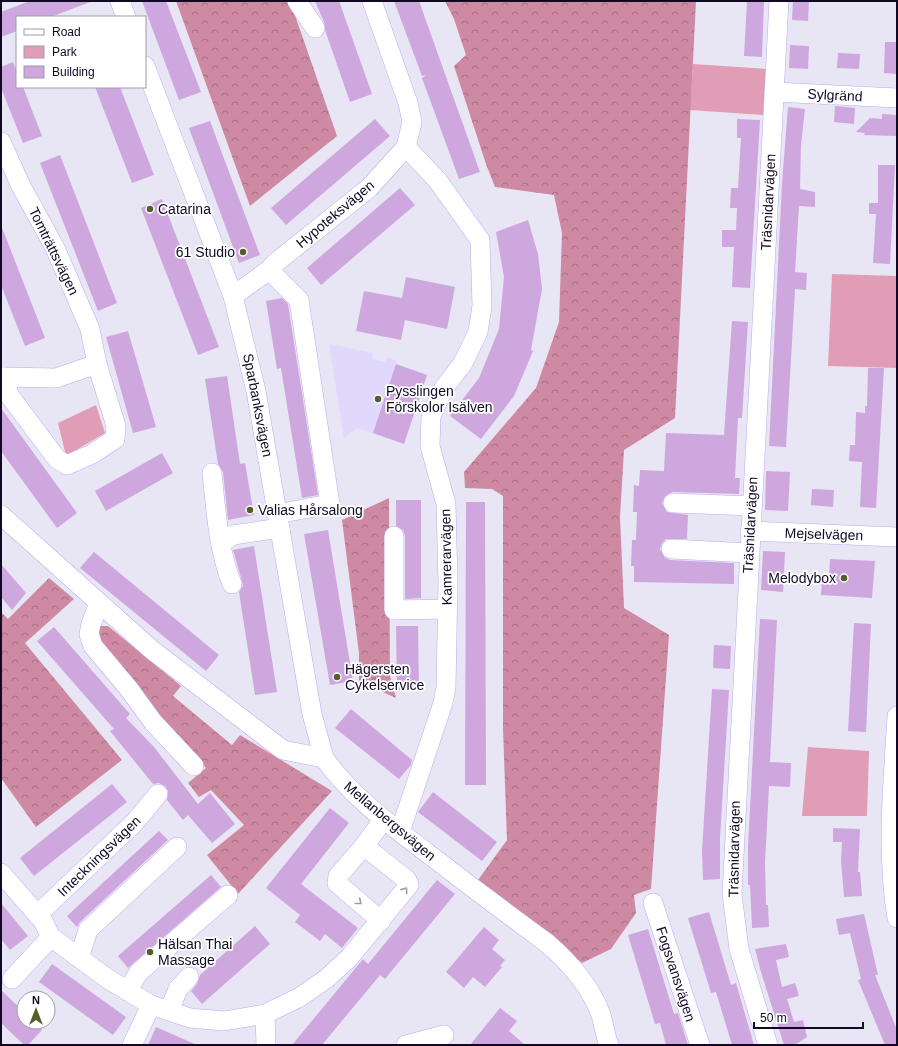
<svg xmlns="http://www.w3.org/2000/svg" width="898" height="1046" font-family="Helvetica,sans-serif">
<style>
.built{fill:#e1d9fb}
.green{fill:#e29db6}
.forest{fill:url(#forest-crowns)}
.building{fill:#cfa7df}
.lines{fill:none;stroke-linecap:round;stroke-linejoin:round}
.minor-casing{stroke:#bda9f4;stroke-width:20}
.minor{stroke:#fff;stroke-width:19}
.oneway{stroke:#a09ca7}
.poi-dot{fill:#565d2c;stroke:#fff;stroke-width:1.5}
.labels{text-anchor:middle;stroke-width:3.5;stroke-linejoin:round;paint-order:stroke}
.street-label{font-size:14px;fill:#110823;stroke:#fff}
.poi-label{font-size:14px;fill:#110823;stroke:#fff;text-anchor:start}
</style>
<defs>
<pattern id="forest-crowns" width="20" height="18" patternUnits="userSpaceOnUse"><rect width="20" height="18" fill="#cf8aa3"/><path d="M2 6a3 3 0 1 1 6 0M12 15a3 3 0 1 1 6 0" fill="none" stroke="#a76f84"/></pattern>
</defs>
<rect width="100%" height="100%" fill="#e8e5f4"/>
<polygon class="built" points="329,344 373,353 372,359 385,362 387,357 397,361 396,364 427,375 404,444 357,428 344,438"/>
<g class="green">
<polygon points="693,64 766,69 763,115 690,110"/>
<polygon points="832,274 897,276 897,368 828,366"/>
<polygon points="96,405 105,433 66,456 58,423"/>
<polygon points="808,747 869,751 867,816 802,816"/>
</g>
<g class="forest">
<polygon points="176,1 290,1 337,136 250,206"/>
<polygon points="445,1 696,1 675,418 624,450 620,517 624,608 669,635 651,889 634,895 636,913 611,949 582,963 478,880 507,840 503,729 503,496 492,489 465,488 464,472 536,388 559,322 562,233 554,195 495,187 486,164 454,66 466,55 454,19"/>
<polygon points="389,498 390,676 396,698 359,681 359,653 342,520"/>
<polygon points="49,578 74,599 25,643 122,760 36,827 1,778 1,612 8,619"/>
<polygon points="96,626 108,626 181,686 173,696 232,745 240,735 332,791 238,894 207,855 244,825 211,790 199,797 188,783 206,768 95,647"/>
</g>
<g class="building">
<polygon points="30,1 90,1 90,2 51,17 17,17 17,31 1,37 1,12"/>
<polygon points="142,1 166,1 201,92 179,100"/>
<polygon points="315,1 339,1 372,94 350,102 325,30 324,22"/>
<polygon points="394,1 419,1 480,172 459,179 422,78 426,75 422,76"/>
<polygon points="747,1 764,1 762,57 744,56"/>
<polygon points="793,1 809,1 808,21 792,20"/>
<polygon points="885,42 897,42 897,74 884,73"/>
<polygon points="790,45 809,46 808,69 789,68"/>
<polygon points="838,53 860,54 859,69 837,68"/>
<polygon points="13,62 17,72 17,87 23,87 42,136 23,143 1,88 1,67"/>
<polygon points="95,87 120,87 154,175 132,183"/>
<polygon points="835,106 855,108 854,124 834,122"/>
<polygon points="788,107 805,109 801,145 800,189 815,192 815,207 799,206 795,272 807,273 806,290 795,289 786,447 769,446 782,183"/>
<polygon points="882,114 897,115 897,136 864,135 865,133 856,132 870,118 882,119"/>
<polygon points="375,119 390,136 286,225 271,208"/>
<polygon points="737,119 760,120 750,288 732,287 734,247 722,247 722,230 736,230 737,208 730,208 731,188 738,188 741,138 737,138"/>
<polygon points="210,121 260,255 239,263 189,128"/>
<polygon points="60,155 117,303 98,311 40,163"/>
<polygon points="878,165 895,165 890,264 873,263 876,214 869,214 869,203 878,203"/>
<polygon points="400,188 415,205 321,285 307,268"/>
<polygon points="162,199 219,347 198,355 141,208"/>
<polygon points="528,220 538,254 542,289 531,350 533,351 514,396 481,439 450,416 479,378 499,329 504,277 496,232"/>
<polygon points="1,225 45,338 25,346 1,285"/>
<polygon points="406,277 455,287 447,329 405,320 401,340 356,331 364,291 402,298"/>
<polygon points="282,298 288,304 318,495 302,498 281,368 277,369 266,301"/>
<polygon points="732,321 748,322 742,418 738,418 735,478 740,478 739,494 673,492 668,494 664,498 662,503 667,512 688,515 687,539 666,539 662,543 660,549 665,558 670,560 734,563 734,584 634,582 634,566 631,566 632,540 636,540 637,512 633,512 634,485 639,486 640,470 664,471 666,433 724,435"/>
<polygon points="128,331 156,427 133,433 106,337"/>
<polygon points="396,364 427,375 404,444 373,433"/>
<polygon points="868,368 884,368 876,508 860,507 862,462 849,461 850,445 855,445 856,412 865,413 865,406 867,406"/>
<polygon points="227,376 240,464 245,463 254,515 228,520 223,472 218,464 205,379"/>
<polygon points="1,408 77,513 57,528 1,451"/>
<polygon points="162,453 173,473 106,511 95,491"/>
<polygon points="766,471 790,472 788,511 765,510"/>
<polygon points="812,489 834,490 833,507 811,505"/>
<polygon points="396,500 421,500 421,598 405,599 405,536 403,530 396,526"/>
<polygon points="466,502 485,502 486,785 465,785"/>
<polygon points="328,530 353,681 330,685 304,534"/>
<polygon points="254,546 277,692 255,695 239,592 243,586 242,581 233,550"/>
<polygon points="763,551 785,552 783,592 761,590"/>
<polygon points="94,552 219,655 206,671 80,568"/>
<polygon points="830,559 875,561 872,598 821,595 822,580 829,581"/>
<polygon points="1,564 26,593 12,610 1,597"/>
<polygon points="760,619 777,620 770,762 791,763 790,787 769,786 765,863 766,905 768,905 769,927 752,928 750,885 748,885 748,847"/>
<polygon points="854,623 871,624 866,732 848,731"/>
<polygon points="396,626 418,626 419,690 397,690"/>
<polygon points="54,627 122,705 130,714 126,718 154,747 198,804 210,793 235,824 212,843 188,815 183,820 167,800 168,791 165,786 159,783 153,784 110,731 114,729 37,641"/>
<polygon points="714,645 731,646 730,669 713,668"/>
<polygon points="712,689 729,690 720,838 720,879 703,880 702,851"/>
<polygon points="351,709 412,760 411,765 399,779 335,728"/>
<polygon points="112,784 127,802 34,876 20,858"/>
<polygon points="433,792 497,842 482,861 418,812"/>
<polygon points="330,808 349,823 301,884 358,928 342,948 325,934 320,941 295,922 300,915 266,888"/>
<polygon points="833,828 860,829 858,872 860,872 862,896 844,897 841,861 842,842 833,842"/>
<polygon points="159,831 168,840 80,922 77,927 67,916"/>
<polygon points="211,875 221,887 128,968 118,956"/>
<polygon points="437,880 455,894 385,979 380,975 322,1045 292,1045 363,959 368,964"/>
<polygon points="1,903 28,936 10,950 1,939"/>
<polygon points="709,912 731,985 736,983 754,1045 732,1045 716,992 711,993 688,918"/>
<polygon points="864,914 878,975 875,975 897,1030 897,1045 885,1045 858,980 861,979 850,933 839,935 836,919"/>
<polygon points="255,926 270,944 202,1004 191,991 197,984 200,975"/>
<polygon points="484,927 499,940 492,949 505,960 500,966 502,967 485,987 473,977 464,988 446,972"/>
<polygon points="648,929 674,1014 678,1013 688,1045 666,1045 660,1023 655,1024 628,935"/>
<polygon points="786,944 789,957 776,960 782,987 795,983 799,996 787,999 794,1022 803,1020 807,1037 798,1043 790,1045 784,1045 761,972 755,949"/>
<polygon points="52,964 126,1017 113,1035 39,982"/>
<polygon points="1,990 24,1012 24,1022 34,1022 42,1030 28,1045 24,1045 1,1023"/>
<polygon points="500,1008 517,1021 509,1031 525,1045 470,1045"/>
<polygon points="156,1027 197,1045 148,1045"/>
</g>
<g class="lines">
<g class="minor-casing">
<g id="minor">
<polyline points="120,1 126,17"/>
<polyline points="297,1 315,28"/>
<polyline points="145,66 233,296 256,391 312,714 324,758"/>
<polyline points="774,92 897,98"/>
<polyline points="1,142 21,186 55,248 90,329 97,364 116,426 115,439 92,454 67,465 57,459 9,395 4,377"/>
<polyline points="269,270 299,300 330,504 277,514"/>
<polyline points="233,296 269,270 274,264 369,188 406,147 412,122 408,103 372,1"/>
<polyline points="1,377 56,378 97,364"/>
<path d="M212 473C216 510 218 549 232 584"/>
<polyline points="673,503 752,506"/>
<path d="M1 515 152 650 283 750 324 758C351 796 389 824 426 852 466 883 506 913 547 943 569 962 591 987 601 1015 604 1025 605 1035 609 1045"/>
<polyline points="750,531 897,537"/>
<polyline points="394,536 394,610 447,609"/>
<polyline points="221,543 233,535 280,528"/>
<polyline points="671,549 749,553"/>
<polyline points="99,603 91,624 89,634 93,646 129,689 153,722 194,766"/>
<path d="M897 716C893 783 886 851 897 918"/>
<polyline points="400,832 443,703 446,687 448,582 446,504 430,446 431,416 444,388 463,363 478,332 482,306 480,240 438,181 406,147"/>
<polyline points="364,846 384,819"/>
<polyline points="1,873 43,921 51,937 108,979 151,1005 190,1018 224,1021 265,1014 300,997 326,979 349,958 409,885 407,880 364,846 338,876 337,883 381,921"/>
<polyline points="653,903 700,1045"/>
<polyline points="37,915 135,822 158,794"/>
<polyline points="76,956 82,949 88,930 177,847"/>
<polyline points="12,979 51,937"/>
<polyline points="127,991 139,972 228,895"/>
<polyline points="169,1011 178,989 189,977"/>
<polyline points="265,1014 266,1045"/>
<polyline points="132,1045 151,1005"/>
<polyline points="406,1045 444,1035"/>
<polyline points="768,1045 739,949 732,894 779,1"/>
</g>
</g>
<use href="#minor" class="minor"/>
</g>
<defs><path id="oneway-chevron" d="M-2-3.5L2.5 0L-2 3.5" fill="none" stroke-width="1.6" stroke-linecap="round" stroke-linejoin="round"/></defs>
<g class="oneway">
<use href="#oneway-chevron" transform="translate(405 890) rotate(-55)"/>
<use href="#oneway-chevron" transform="translate(359 902) rotate(39)"/>
</g>
<g class="poi-dot">
<circle cx="150" cy="209" r="4"/>
<circle cx="243" cy="252" r="4"/>
<circle cx="378" cy="399" r="4"/>
<circle cx="250" cy="510" r="4"/>
<circle cx="844" cy="578" r="4"/>
<circle cx="337" cy="677" r="4"/>
<circle cx="150" cy="952" r="4"/>
</g>
<g class="labels">
<g class="street-label">
<text transform="translate(835 95) rotate(3)" y="5">Sylgränd</text>
<text transform="translate(768 202) rotate(-87)" y="5">Träsnidarvägen</text>
<text transform="translate(335 214) rotate(-40)" y="5">Hypoteksvägen</text>
<text transform="translate(54 251) rotate(64)" y="5">Tomträttsvägen</text>
<text transform="translate(258 405) rotate(79)" y="5">Sparbanksvägen</text>
<text transform="translate(750 525) rotate(-87)" y="5">Träsnidarvägen</text>
<text transform="translate(824 534) rotate(2)" y="5">Mejselvägen</text>
<text transform="translate(446 557) rotate(-91)" y="5">Kamrerarvägen</text>
<text transform="translate(390 821) rotate(40)" y="5">Mellanbergsvägen</text>
<text transform="translate(734 849) rotate(-89)" y="5">Träsnidarvägen</text>
<text transform="translate(99 856) rotate(-44)" y="5">Inteckningsvägen</text>
<text transform="translate(676 974) rotate(72)" y="5">Fogsvansvägen</text>
</g>
<g class="poi-label">
<text x="158" y="214">Catarina</text>
<text x="235" y="257" text-anchor="end">61 Studio</text>
<text x="386" y="396">Pysslingen<tspan x="386" dy="16">Förskolor Isälven</tspan></text>
<text x="258" y="515">Valias Hårsalong</text>
<text x="836" y="583" text-anchor="end">Melodybox</text>
<text x="345" y="674">Hägersten<tspan x="345" dy="16">Cykelservice</tspan></text>
<text x="158" y="949">Hälsan Thai<tspan x="158" dy="16">Massage</tspan></text>
</g>
</g>
<rect width="898" height="1046" fill="none" stroke="#110823" stroke-width="4"/>
<rect x="16" y="16" width="130" height="72" fill="#ffffff" stroke="#a09ca7"/>
<rect x="24" y="29" width="20" height="6" fill="#ffffff" stroke="#a09ca7"/>
<text x="52" y="36" font-size="12" fill="#110823">Road</text>
<rect x="24" y="46" width="20" height="12" fill="#e29db6" stroke="#a09ca7"/>
<text x="52" y="56" font-size="12" fill="#110823">Park</text>
<rect x="24" y="66" width="20" height="12" fill="#cfa7df" stroke="#a09ca7"/>
<text x="52" y="76" font-size="12" fill="#110823">Building</text>
<g transform="translate(36 1010)"><circle r="19" fill="#ffffff" stroke="#a09ca7"/>
<path d="M0-3L7 15L0 10L-7 15Z" fill="#565d2c"/>
<text y="-6" font-size="11" font-weight="bold" text-anchor="middle" fill="#110823">N</text>
</g>
<path d="M754 1022v6h109v-6" fill="none" stroke="#110823" stroke-width="2"/>
<text x="760" y="1022" font-size="12" fill="#110823" stroke="#ffffff" stroke-width="3" paint-order="stroke">50 m</text>
</svg>
